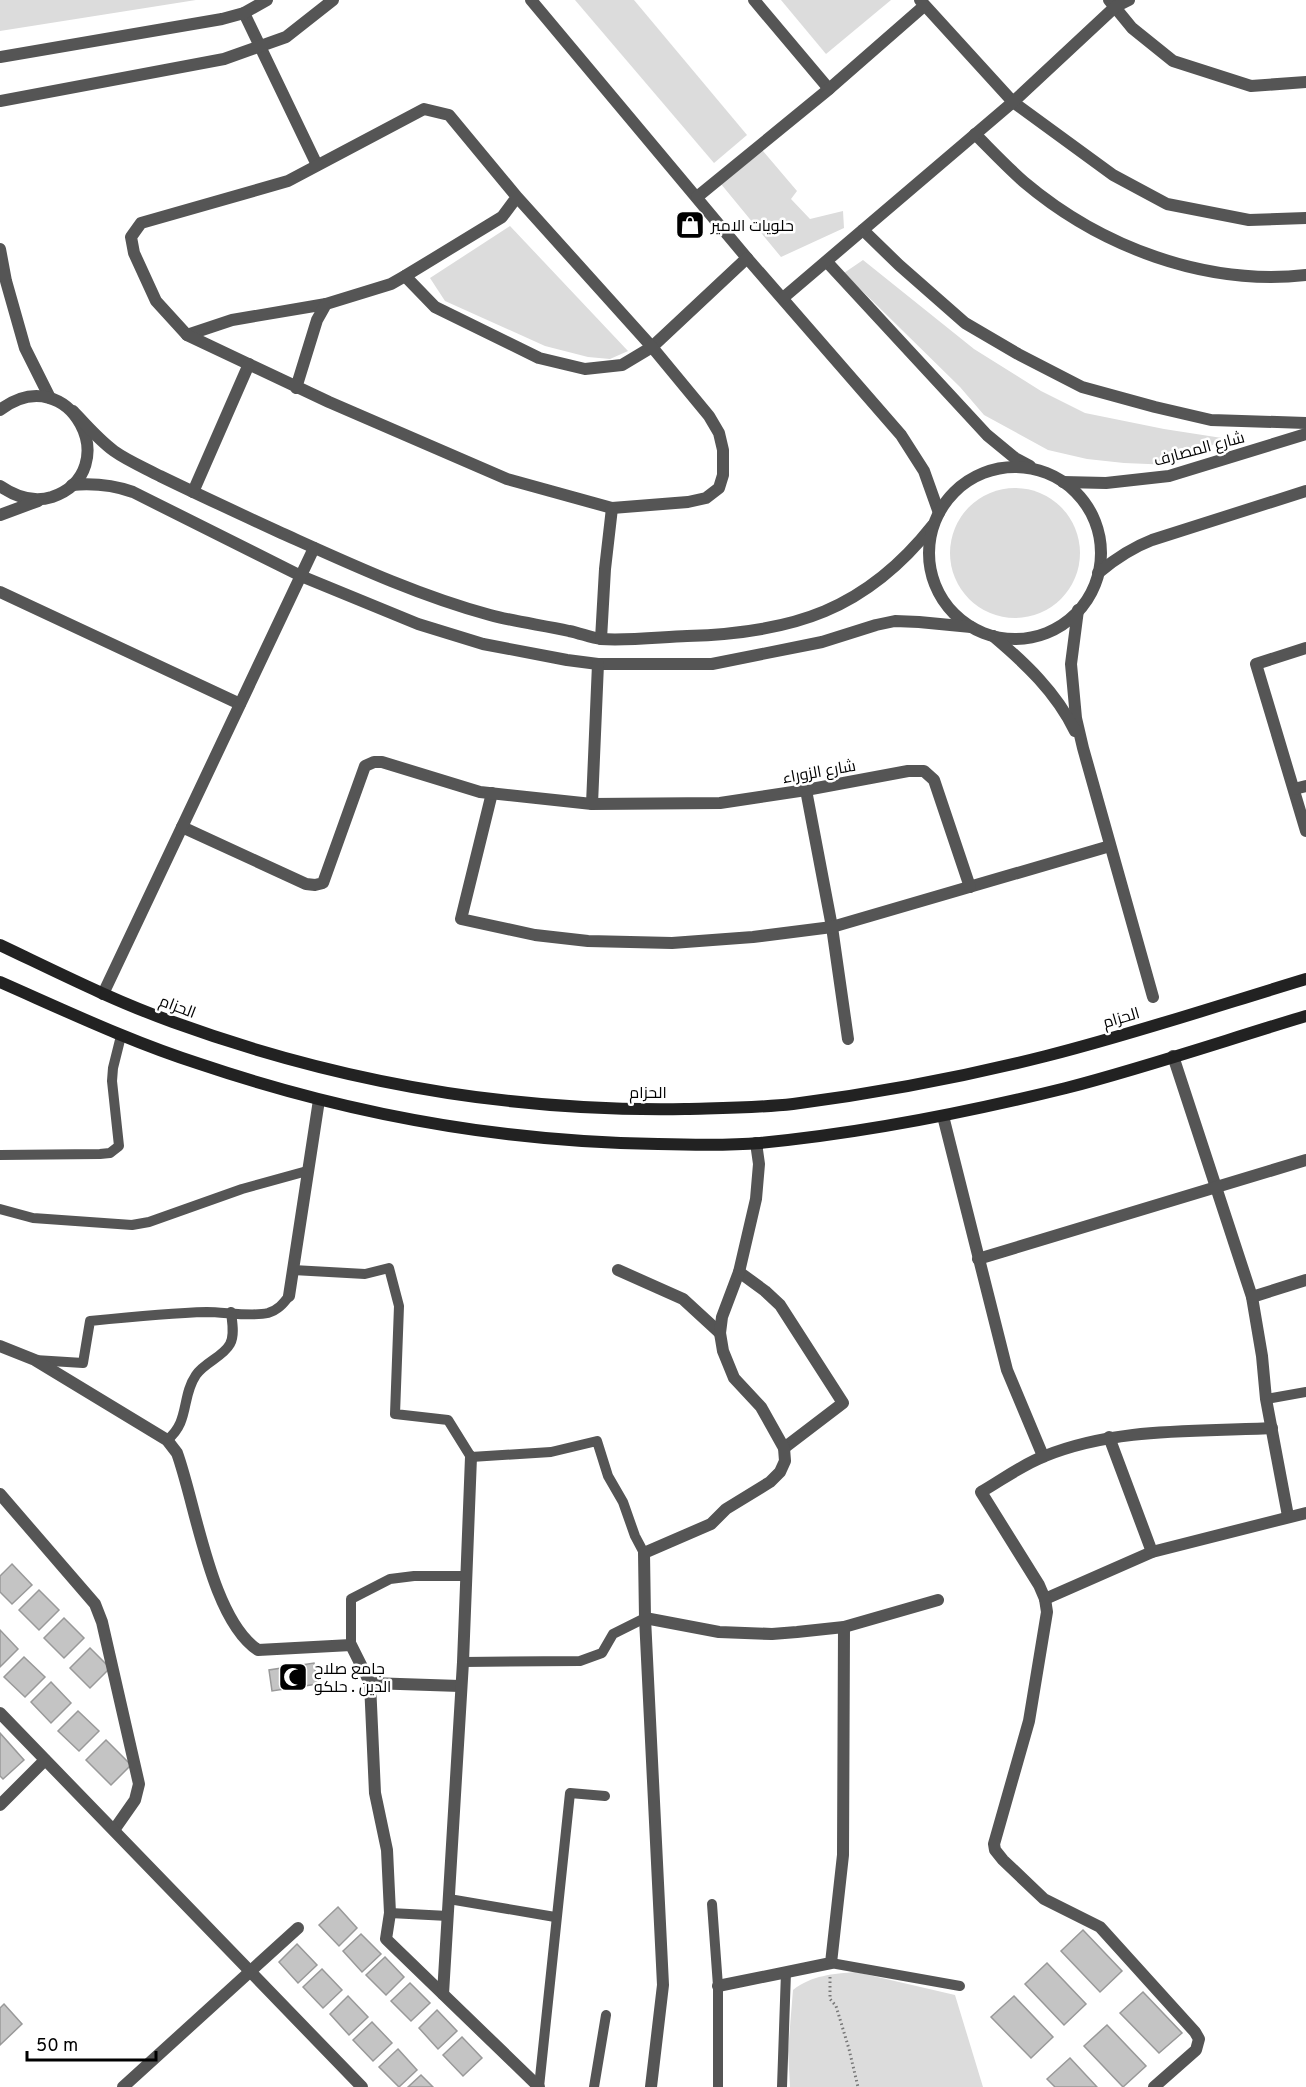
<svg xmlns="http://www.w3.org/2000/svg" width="1306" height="2087" font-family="Overpass,Cairo,sans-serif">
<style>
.green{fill:#dcdcdc}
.building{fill:#c4c4c4;stroke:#999;stroke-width:1.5}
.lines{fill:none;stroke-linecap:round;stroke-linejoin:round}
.path{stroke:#777;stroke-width:3;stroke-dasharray:1.5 3;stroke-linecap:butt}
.lane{stroke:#555;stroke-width:10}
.street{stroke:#555;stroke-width:12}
.secondary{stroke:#222;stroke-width:12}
.labels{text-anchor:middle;stroke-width:5;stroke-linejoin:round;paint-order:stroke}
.poi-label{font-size:16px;fill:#000;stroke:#fff;text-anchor:start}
.street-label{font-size:16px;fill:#000;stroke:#fff}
</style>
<rect width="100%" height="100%" fill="#fff"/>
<g class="green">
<polygon points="0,0 196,0 0,31"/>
<polygon points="575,0 634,0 747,135 714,163"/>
<polygon points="781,0 891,0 826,54"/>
<polygon points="763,151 797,191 791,199 810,219 843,211 844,228 781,257 721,184"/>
<polygon points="510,226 628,351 610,359 588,357 545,346 445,301 430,278"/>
<polygon points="863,260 974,349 1041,391 1085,413 1164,429 1222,438 1203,452 1172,465 1124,463 1087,459 1048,450 984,415 960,387 844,273"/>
<circle cx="1015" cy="553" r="65"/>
<path d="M856 1972 955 1995 983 2087H790L788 2051 793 1990C812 1975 833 1974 856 1972Z"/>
</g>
<g class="building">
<polygon points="12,1564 32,1585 12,1604 0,1592 0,1576"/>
<polygon points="39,1590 59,1610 39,1630 19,1610"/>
<polygon points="64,1618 84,1638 64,1658 44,1638"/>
<polygon points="0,1630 18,1649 0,1667"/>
<polygon points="90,1648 110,1668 90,1688 70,1668"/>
<polygon points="24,1657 45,1677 25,1697 4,1677"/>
<polygon points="314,1663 317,1684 272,1691 269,1670"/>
<polygon points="51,1682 71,1703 51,1723 31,1702"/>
<polygon points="78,1711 99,1731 79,1751 58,1731"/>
<polygon points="0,1733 24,1760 3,1779 0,1776"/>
<polygon points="106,1740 131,1765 111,1785 86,1760"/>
<polygon points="338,1907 357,1928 339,1946 319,1925"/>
<polygon points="1083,1930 1122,1971 1100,1992 1061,1951"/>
<polygon points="361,1934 381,1954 362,1972 343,1951"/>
<polygon points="297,1944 317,1965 298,1983 279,1962"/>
<polygon points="385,1957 404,1977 386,1995 366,1975"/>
<polygon points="1047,1963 1086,2004 1064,2025 1025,1984"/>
<polygon points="322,1969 342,1990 323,2008 303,1987"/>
<polygon points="410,1983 430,2003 411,2021 391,2001"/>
<polygon points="1143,1992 1182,2033 1159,2053 1120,2013"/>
<polygon points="348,1996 368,2017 349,2035 330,2014"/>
<polygon points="1014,1996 1053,2037 1031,2058 991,2017"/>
<polygon points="4,2004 22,2024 0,2045 0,2008"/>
<polygon points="437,2010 457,2031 438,2049 419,2028"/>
<polygon points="372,2022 392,2043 373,2061 353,2040"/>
<polygon points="1107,2025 1146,2066 1123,2087 1084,2046"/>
<polygon points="462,2037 482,2058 463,2076 443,2055"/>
<polygon points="398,2049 417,2070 399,2087 379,2067"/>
<polygon points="1070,2058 1097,2087 1055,2087 1047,2079"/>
<polygon points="421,2075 433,2087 408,2087"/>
</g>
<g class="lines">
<polyline class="path" points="830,1977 830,1999 836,2006 849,2049 858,2087"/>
<g class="lane">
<polyline points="0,1155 100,1154 110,1153 119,1146 112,1081 113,1068 121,1036"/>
<polyline points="0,1209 33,1218 132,1225 149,1222 242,1189 307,1171"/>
<polyline points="293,1270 365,1274 389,1268 399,1306 395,1414 448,1420 471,1457 551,1452 597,1441 608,1476 623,1502 635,1536 644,1553"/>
<path d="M35 1360 83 1363 90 1321C129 1317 168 1313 207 1312 224 1312 253 1317 268 1313 278 1310 283 1304 289 1296"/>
<polyline points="1266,1399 1306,1392"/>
<path d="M167 1440C190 1422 181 1397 196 1375 205 1362 223 1357 230 1344 235 1335 232 1321 231 1312"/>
<polyline points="351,1645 351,1599 390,1579 414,1576 466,1576"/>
<polyline points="463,1662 580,1661 602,1653 613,1634 645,1618"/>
<polyline points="449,1899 555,1917"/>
<polyline points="712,1904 718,1986 718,2087"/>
<polyline points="390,1913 448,1916"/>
<polyline points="831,1963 960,1986"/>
<polyline points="539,2087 570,1793 605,1796"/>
<polyline points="594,2087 606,2015"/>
<polyline points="782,2087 786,1972"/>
</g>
<g class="street">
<polyline points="531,0 747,258 901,435 924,471 939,513"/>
<polyline points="754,0 829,89"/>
<polyline points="920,0 1013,102 1113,175 1167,204 1249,220 1306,218"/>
<polyline points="1109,0 1132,28 1173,61 1251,86 1306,82"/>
<polyline points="244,13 317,165"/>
<polyline points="0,57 222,19 244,13 267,0"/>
<polyline points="0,101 224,59 286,37 333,0"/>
<path d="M975 134C991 150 1007 167 1024 182 1101 247 1205 286 1306 275"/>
<polyline points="697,197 829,89 924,6"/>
<polyline points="863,230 899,265 965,323 1018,354 1082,387 1155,407 1211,420 1306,423"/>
<polyline points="0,249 6,281 25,348 50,398"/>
<polyline points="827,262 987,435 1015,458 1030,466"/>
<polyline points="405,276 435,307 539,358 585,369 622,365 652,347 747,258"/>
<polyline points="783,298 1013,102 1115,7 1129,0"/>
<polyline points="187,335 232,320 326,304"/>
<polyline points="296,388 317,320 326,304 391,284 405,276 502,217 517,197 449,115 424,109 288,181 141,223 131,237 134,253 156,301 187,335 329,402 507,479 612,508 688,502 706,498 719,488 723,475 723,450 719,433 709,416 652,347 517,197"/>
<path d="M0 410C70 357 127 471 52 497 33 503 16 497 0 486"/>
<path d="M73 411C86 425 99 440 114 451 128 461 145 468 160 476 199 495 238 513 277 531 346 562 416 595 490 615 516 622 542 625 569 631 580 633 591 638 601 639 626 641 661 637 687 636 793 633 866 610 933 525"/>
<circle cx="1015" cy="553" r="86"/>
<polyline points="1063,482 1106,483 1169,476 1306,434"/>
<path d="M72 485C94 483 113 485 133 492L301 576 418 624 483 644 567 660 598 664H712L822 642 876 625 895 621 919 622 971 627"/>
<polyline points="193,492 249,364"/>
<polyline points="0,515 38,501"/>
<path d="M1098 573C1115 559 1131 548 1152 540L1306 491"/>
<polyline points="0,592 240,704"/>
<polyline points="1078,610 1071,664 1076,718 1083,748 1153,997"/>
<path d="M993 636C1025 663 1056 692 1075 731"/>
<polyline points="601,639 605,569 612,508"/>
<polyline points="1306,648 1256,664 1306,831"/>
<polyline points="1294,789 1306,786"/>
<polyline points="806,790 832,927 848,1039"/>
<polyline points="492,793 461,919 535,935 588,941 672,943 753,937 832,927 1110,846"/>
<polyline points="592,804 598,664"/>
<polyline points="182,827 306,884 315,885 323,883 365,766 374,762 382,762 480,792 592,804 720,803 806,790 908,771 924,771 934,780 970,887"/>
<polyline points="103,994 314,548"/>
<polyline points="1173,1056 1252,1297 1262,1356 1266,1399 1288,1516"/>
<polyline points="943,1116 1007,1370 1043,1456"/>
<polyline points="978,1259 1306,1160"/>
<polyline points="618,1270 683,1299 720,1333"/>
<polyline points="739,1272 765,1291 780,1305 843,1403 784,1448"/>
<polyline points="289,1296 319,1100"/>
<polyline points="1252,1297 1306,1280"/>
<path d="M0 1346 35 1360 167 1440 177 1453C196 1505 211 1619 258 1650L351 1645 370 1683 460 1686"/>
<polyline points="1109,1437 1152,1552"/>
<polyline points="0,1494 95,1604 102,1622 139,1784 135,1800 114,1830"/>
<polyline points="1045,1599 1152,1552 1306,1513"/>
<polyline points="645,1618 719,1632 772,1634 797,1632 844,1627 938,1600"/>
<polyline points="370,1683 375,1793 387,1850 390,1913 386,1939 539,2087"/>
<polyline points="0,1713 362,2087"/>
<polyline points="0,1805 45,1760"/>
<polyline points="718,1986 831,1963 843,1855 844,1627"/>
<polyline points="443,1994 463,1662 471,1457"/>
<polyline points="123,2087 298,1928"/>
<polyline points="651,2087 663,1985 645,1618 644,1553 711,1524 726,1509 770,1482 780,1472 785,1461 784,1448 761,1407 734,1378 723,1351 720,1333 722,1317 739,1272 756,1199 759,1164 756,1143"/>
<path d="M1154 2087 1196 2050 1199 2039 1195 2032 1100 1927 1044 1899 1003 1860 995 1850 994 1844 1029 1721 1047 1612 1045 1599 1039 1585 981 1492C1002 1480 1023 1464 1045 1456 1117 1427 1196 1432 1272 1428"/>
</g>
<g class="secondary">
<path d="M0 945C57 972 114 1001 173 1022 338 1082 510 1112 685 1109 721 1108 757 1108 793 1104 878 1093 963 1077 1046 1056 1133 1034 1220 1005 1306 979"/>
<path d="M0 982C66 1011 131 1042 200 1064 348 1114 502 1142 658 1144 692 1145 726 1146 760 1143 863 1133 965 1113 1066 1088 1147 1067 1226 1040 1306 1016"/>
</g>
</g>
<defs>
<g id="shop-square" transform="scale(1.5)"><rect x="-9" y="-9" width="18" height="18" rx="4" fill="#000" stroke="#fff"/><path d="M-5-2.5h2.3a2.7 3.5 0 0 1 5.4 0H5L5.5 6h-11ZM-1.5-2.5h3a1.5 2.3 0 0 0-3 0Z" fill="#fff"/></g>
<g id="mosque-square" transform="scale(1.5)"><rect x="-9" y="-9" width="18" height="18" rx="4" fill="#000" stroke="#fff"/><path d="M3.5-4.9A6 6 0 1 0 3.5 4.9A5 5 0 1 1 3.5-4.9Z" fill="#fff"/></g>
</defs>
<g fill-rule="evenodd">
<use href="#shop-square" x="690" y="225"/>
<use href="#mosque-square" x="293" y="1677"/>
</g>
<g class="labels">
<g class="poi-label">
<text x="711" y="231">حلويات الامير</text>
<text x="314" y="1674">جامع صلاح<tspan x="314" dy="18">الدين . حلكو</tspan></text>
</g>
<g class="street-label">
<text transform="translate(1199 448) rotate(-15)" y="6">شارع المصارف</text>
<text transform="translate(819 771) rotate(-10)" y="6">شارع الزوراء</text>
<text transform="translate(178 1006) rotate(21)" y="6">الحزام</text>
<text transform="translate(1121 1017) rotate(-16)" y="6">الحزام</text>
<text x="648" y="1098">الحزام</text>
</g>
</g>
<path d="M27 2051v9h129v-9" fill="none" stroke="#000000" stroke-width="3"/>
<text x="36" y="2051" font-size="18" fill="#000000" stroke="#ffffff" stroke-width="4.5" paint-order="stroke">50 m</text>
</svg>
